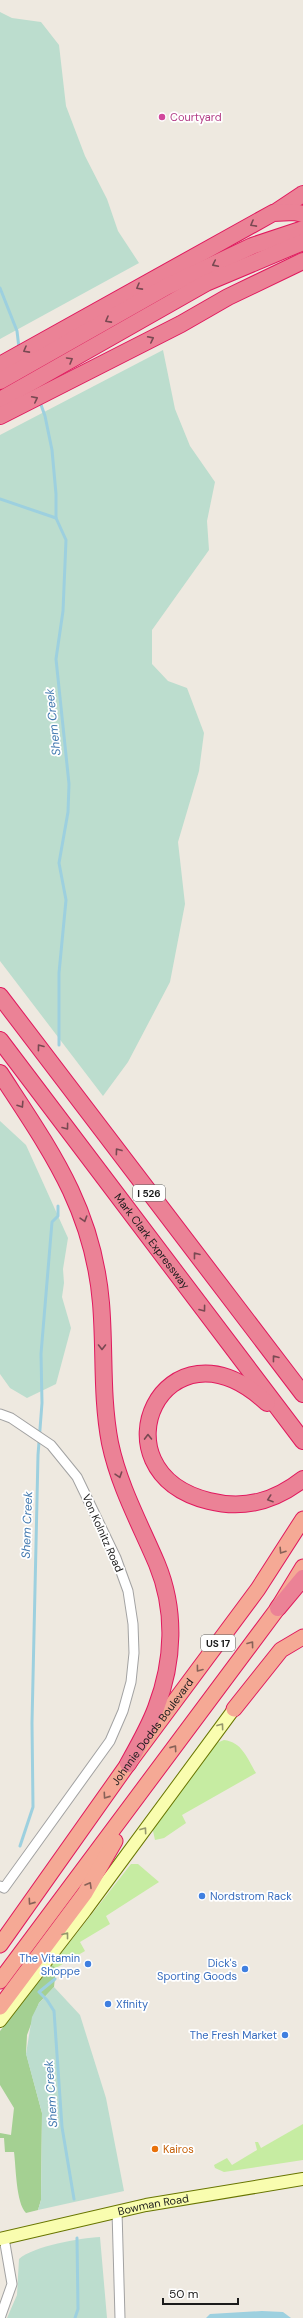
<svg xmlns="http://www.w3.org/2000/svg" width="303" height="2318" font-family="'DM Sans',sans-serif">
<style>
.grass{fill:#c6eca2}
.forest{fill:#a4d092}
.wetland{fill:#bcddce}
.water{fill:#9dd0df}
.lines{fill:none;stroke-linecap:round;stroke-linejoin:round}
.stream{stroke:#9dd0df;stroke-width:3}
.minor-casing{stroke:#a2a2a2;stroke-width:11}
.secondary-casing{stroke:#687500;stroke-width:14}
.trunk-casing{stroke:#e0195e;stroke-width:17}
.motorway-casing{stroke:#e0195e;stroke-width:18}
.minor{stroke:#fff;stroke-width:9}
.secondary{stroke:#f9fdaf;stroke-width:12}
.trunk{stroke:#f5a995;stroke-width:15}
.motorway{stroke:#eb8296;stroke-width:16}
.oneway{stroke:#794952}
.oneway2{stroke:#886258}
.oneway3{stroke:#95976c}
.hotel-dot{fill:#d1479c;stroke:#fff;stroke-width:1.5}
.shop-dot{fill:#3f7fe0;stroke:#fff;stroke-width:1.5}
.food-dot{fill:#e8710a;stroke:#fff;stroke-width:1.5}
.labels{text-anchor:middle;stroke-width:3.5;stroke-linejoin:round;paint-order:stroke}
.shield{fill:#fff;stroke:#5f5f5f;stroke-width:1}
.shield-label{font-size:10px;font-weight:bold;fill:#1b1b1b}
.hotel-label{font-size:11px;fill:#b23c85;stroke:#fff;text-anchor:start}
.street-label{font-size:11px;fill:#1b1b1b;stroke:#fff}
.shop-label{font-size:11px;fill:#366cbe;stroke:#fff;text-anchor:end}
.food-label{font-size:11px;fill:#c56008;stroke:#fff;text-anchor:start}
.water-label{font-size:12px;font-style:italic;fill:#437ab0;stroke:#fff}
</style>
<rect width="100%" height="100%" fill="#eee9e0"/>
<g class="grass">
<path d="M224 1740C242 1742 247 1758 256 1773L182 1815 186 1823 164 1838 155 1840 153 1831 154 1825 214 1744Z"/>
<polygon points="131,1864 138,1864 159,1882 106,1916 110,1924 80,1942 85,1951 56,1968 52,1965"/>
<polygon points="303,2124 303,2160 224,2172 215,2168 214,2165 227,2158 232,2165 257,2150 255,2142 258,2142 261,2148"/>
</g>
<path class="forest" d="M52 1965 56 1968 54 1987 39 2003 27 2035 26 2053 42 2113 41 2200 38 2210 26 2213C16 2203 16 2167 14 2152H5L4 2138H0V2133L11 2135 14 2108 0 2085V2031Z"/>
<g class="wetland">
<polygon points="0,12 12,18 41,22 59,45 66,106 85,156 107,199 118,231 139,263 0,339"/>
<polygon points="163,350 175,409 190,446 215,482 207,521 209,550 152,630 152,664 168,681 187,688 204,733 199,771 178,842 185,904 170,982 128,1062 103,1096 0,961 0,435"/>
<polygon points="0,1121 26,1145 68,1238 63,1269 64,1283 62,1297 71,1328 56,1384 27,1398 10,1388 0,1374"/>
<polygon points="54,1987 80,2015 106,2098 124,2191 38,2210 41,2200 42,2113 26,2054 32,2017 39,2003"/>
<path d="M100 2237 107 2318H7L17 2295 19 2259C34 2246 80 2238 100 2237Z"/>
</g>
<polygon class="water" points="262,2311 283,2312 291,2318 206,2318 210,2314"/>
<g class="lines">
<g class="stream">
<polyline points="0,288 17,331 19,348"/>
<polyline points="40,402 45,416 52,450 56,494 56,518 66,540 63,611 56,659 69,784 68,812 59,863 66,900 59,973 59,1045"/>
<polyline points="0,499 56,518"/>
<polyline points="20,1846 33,1807 32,1723 38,1455 42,1403 41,1354 52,1222 58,1216 58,1206"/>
<polyline points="55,1979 39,1992 47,2000 54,2011 62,2127 74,2199"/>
<polyline points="75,2318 78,2309 77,2238"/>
</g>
<g class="minor-casing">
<g id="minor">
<polyline points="0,1414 11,1418 51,1445 77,1477 116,1558 128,1591 133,1624 134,1653 131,1682 123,1711 110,1741 4,1888 0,1886"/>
<polyline points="117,2211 120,2318"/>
<polyline points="0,2318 12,2284 4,2238"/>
</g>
</g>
<g class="secondary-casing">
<g id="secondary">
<polyline points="0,2021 85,1911 234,1709"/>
<path id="s1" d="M0 2239 146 2205 303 2179"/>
</g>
</g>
<g class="trunk-casing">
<g id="trunk">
<polyline points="234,1709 281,1650 303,1637"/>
<path id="s2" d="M0 1945 128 1764 258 1589 303 1519"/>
<polyline points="0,1981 278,1608 303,1567"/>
<polyline points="0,2007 85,1893 115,1841"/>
</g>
</g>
<g class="motorway-casing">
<g id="motorway">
<polyline points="276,212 303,194"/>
<polyline points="0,365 273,213 294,212 303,214"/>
<polyline points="0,381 166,287 252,246 303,229"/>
<polyline points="0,400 206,283 303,242"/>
<polyline points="0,416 181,324 228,297 303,261"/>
<polyline points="0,996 303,1394"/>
<path id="s3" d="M0 1040 303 1441"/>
<path d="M0 1073C50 1150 93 1208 101 1303 105 1350 101 1396 110 1443 119 1486 140 1524 157 1564 176 1610 174 1661 156 1708 149 1727 138 1746 128 1764"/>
<path d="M267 1403C165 1308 89 1471 209 1501 245 1510 275 1501 303 1479"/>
<polyline points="278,1608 303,1578"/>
</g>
</g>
<use href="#minor" class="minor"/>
<use href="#secondary" class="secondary"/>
<use href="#trunk" class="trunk"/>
<use href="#motorway" class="motorway"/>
</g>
<defs><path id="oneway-chevron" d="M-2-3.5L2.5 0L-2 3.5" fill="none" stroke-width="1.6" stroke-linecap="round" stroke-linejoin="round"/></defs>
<g class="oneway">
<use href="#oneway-chevron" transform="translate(253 224) rotate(151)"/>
<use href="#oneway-chevron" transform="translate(215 264) rotate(154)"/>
<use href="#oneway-chevron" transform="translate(139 287) rotate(151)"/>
<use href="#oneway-chevron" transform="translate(108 320) rotate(151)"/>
<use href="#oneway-chevron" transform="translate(151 339) rotate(-27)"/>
<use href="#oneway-chevron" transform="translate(26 350) rotate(151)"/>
<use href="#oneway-chevron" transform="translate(70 360) rotate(-30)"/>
<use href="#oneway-chevron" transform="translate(35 399) rotate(-27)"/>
<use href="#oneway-chevron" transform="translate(40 1047) rotate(-127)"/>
<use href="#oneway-chevron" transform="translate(21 1105) rotate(57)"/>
<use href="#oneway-chevron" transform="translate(66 1127) rotate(53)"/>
<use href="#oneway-chevron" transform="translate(118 1151) rotate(-126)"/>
<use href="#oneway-chevron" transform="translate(84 1219) rotate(73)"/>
<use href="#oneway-chevron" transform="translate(196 1255) rotate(-128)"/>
<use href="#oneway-chevron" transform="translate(203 1309) rotate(53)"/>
<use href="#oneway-chevron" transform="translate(102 1347) rotate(90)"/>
<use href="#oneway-chevron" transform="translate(275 1358) rotate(-128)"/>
<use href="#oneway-chevron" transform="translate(148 1437) rotate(-91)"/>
<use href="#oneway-chevron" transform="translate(119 1475) rotate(72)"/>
<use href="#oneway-chevron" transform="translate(270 1499) rotate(161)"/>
</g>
<g class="oneway2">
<use href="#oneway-chevron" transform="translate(282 1551) rotate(123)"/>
<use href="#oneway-chevron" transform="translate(251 1644) rotate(-53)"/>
<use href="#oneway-chevron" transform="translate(199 1669) rotate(127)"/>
<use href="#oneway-chevron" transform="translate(174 1748) rotate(-55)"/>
<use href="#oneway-chevron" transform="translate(106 1796) rotate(125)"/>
<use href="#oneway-chevron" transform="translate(89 1885) rotate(-60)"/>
<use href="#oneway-chevron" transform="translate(31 1902) rotate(125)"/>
</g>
<g class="oneway3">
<use href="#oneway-chevron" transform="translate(221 1726) rotate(-54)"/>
<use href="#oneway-chevron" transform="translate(144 1830) rotate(-54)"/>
<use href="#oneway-chevron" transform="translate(66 1935) rotate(-52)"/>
</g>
<circle class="hotel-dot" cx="162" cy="117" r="4"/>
<g class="shop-dot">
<circle cx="202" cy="1896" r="4"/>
<circle cx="88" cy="1964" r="4"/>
<circle cx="245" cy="1969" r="4"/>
<circle cx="108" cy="2004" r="4"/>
<circle cx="285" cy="2035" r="4"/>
</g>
<circle class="food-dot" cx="155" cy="2149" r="4"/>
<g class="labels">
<g class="shield">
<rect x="133" y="1185" width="32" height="16" rx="3"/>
<rect x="201" y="1635" width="34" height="16" rx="3"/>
</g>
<g class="shield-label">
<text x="149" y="1197">I 526</text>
<text x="218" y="1647">US 17</text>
</g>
<g class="hotel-label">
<text x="170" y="121">Courtyard</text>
</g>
<g class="street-label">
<text dy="4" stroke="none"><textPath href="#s3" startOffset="252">Mark Clark Expressway</textPath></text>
<text transform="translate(103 1533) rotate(66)" y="4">Von Kolnitz Road</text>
<text dy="4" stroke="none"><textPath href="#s2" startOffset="262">Johnnie Dodds Boulevard</textPath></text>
<text dy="4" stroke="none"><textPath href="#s1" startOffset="157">Bowman Road</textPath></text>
</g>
<g class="shop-label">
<text x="210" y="1900" text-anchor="start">Nordstrom Rack</text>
<text x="80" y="1962">The Vitamin<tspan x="80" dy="13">Shoppe</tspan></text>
<text x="237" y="1967">Dick's<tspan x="237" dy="13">Sporting Goods</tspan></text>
<text x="116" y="2008" text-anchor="start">Xfinity</text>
<text x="277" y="2039">The Fresh Market</text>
</g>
<g class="food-label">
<text x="163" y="2153">Kairos</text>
</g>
<g class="water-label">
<text transform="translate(53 722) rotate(-96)" y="4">Shem Creek</text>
<text transform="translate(27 1525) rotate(-88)" y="4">Shem Creek</text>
<text transform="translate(51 2094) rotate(-94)" y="4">Shem Creek</text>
</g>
</g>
<path d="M163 2298v6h75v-6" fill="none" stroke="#1b1b1b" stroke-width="2"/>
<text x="169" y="2298" font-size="12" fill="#1b1b1b" stroke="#ffffff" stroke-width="3" paint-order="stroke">50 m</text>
</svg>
